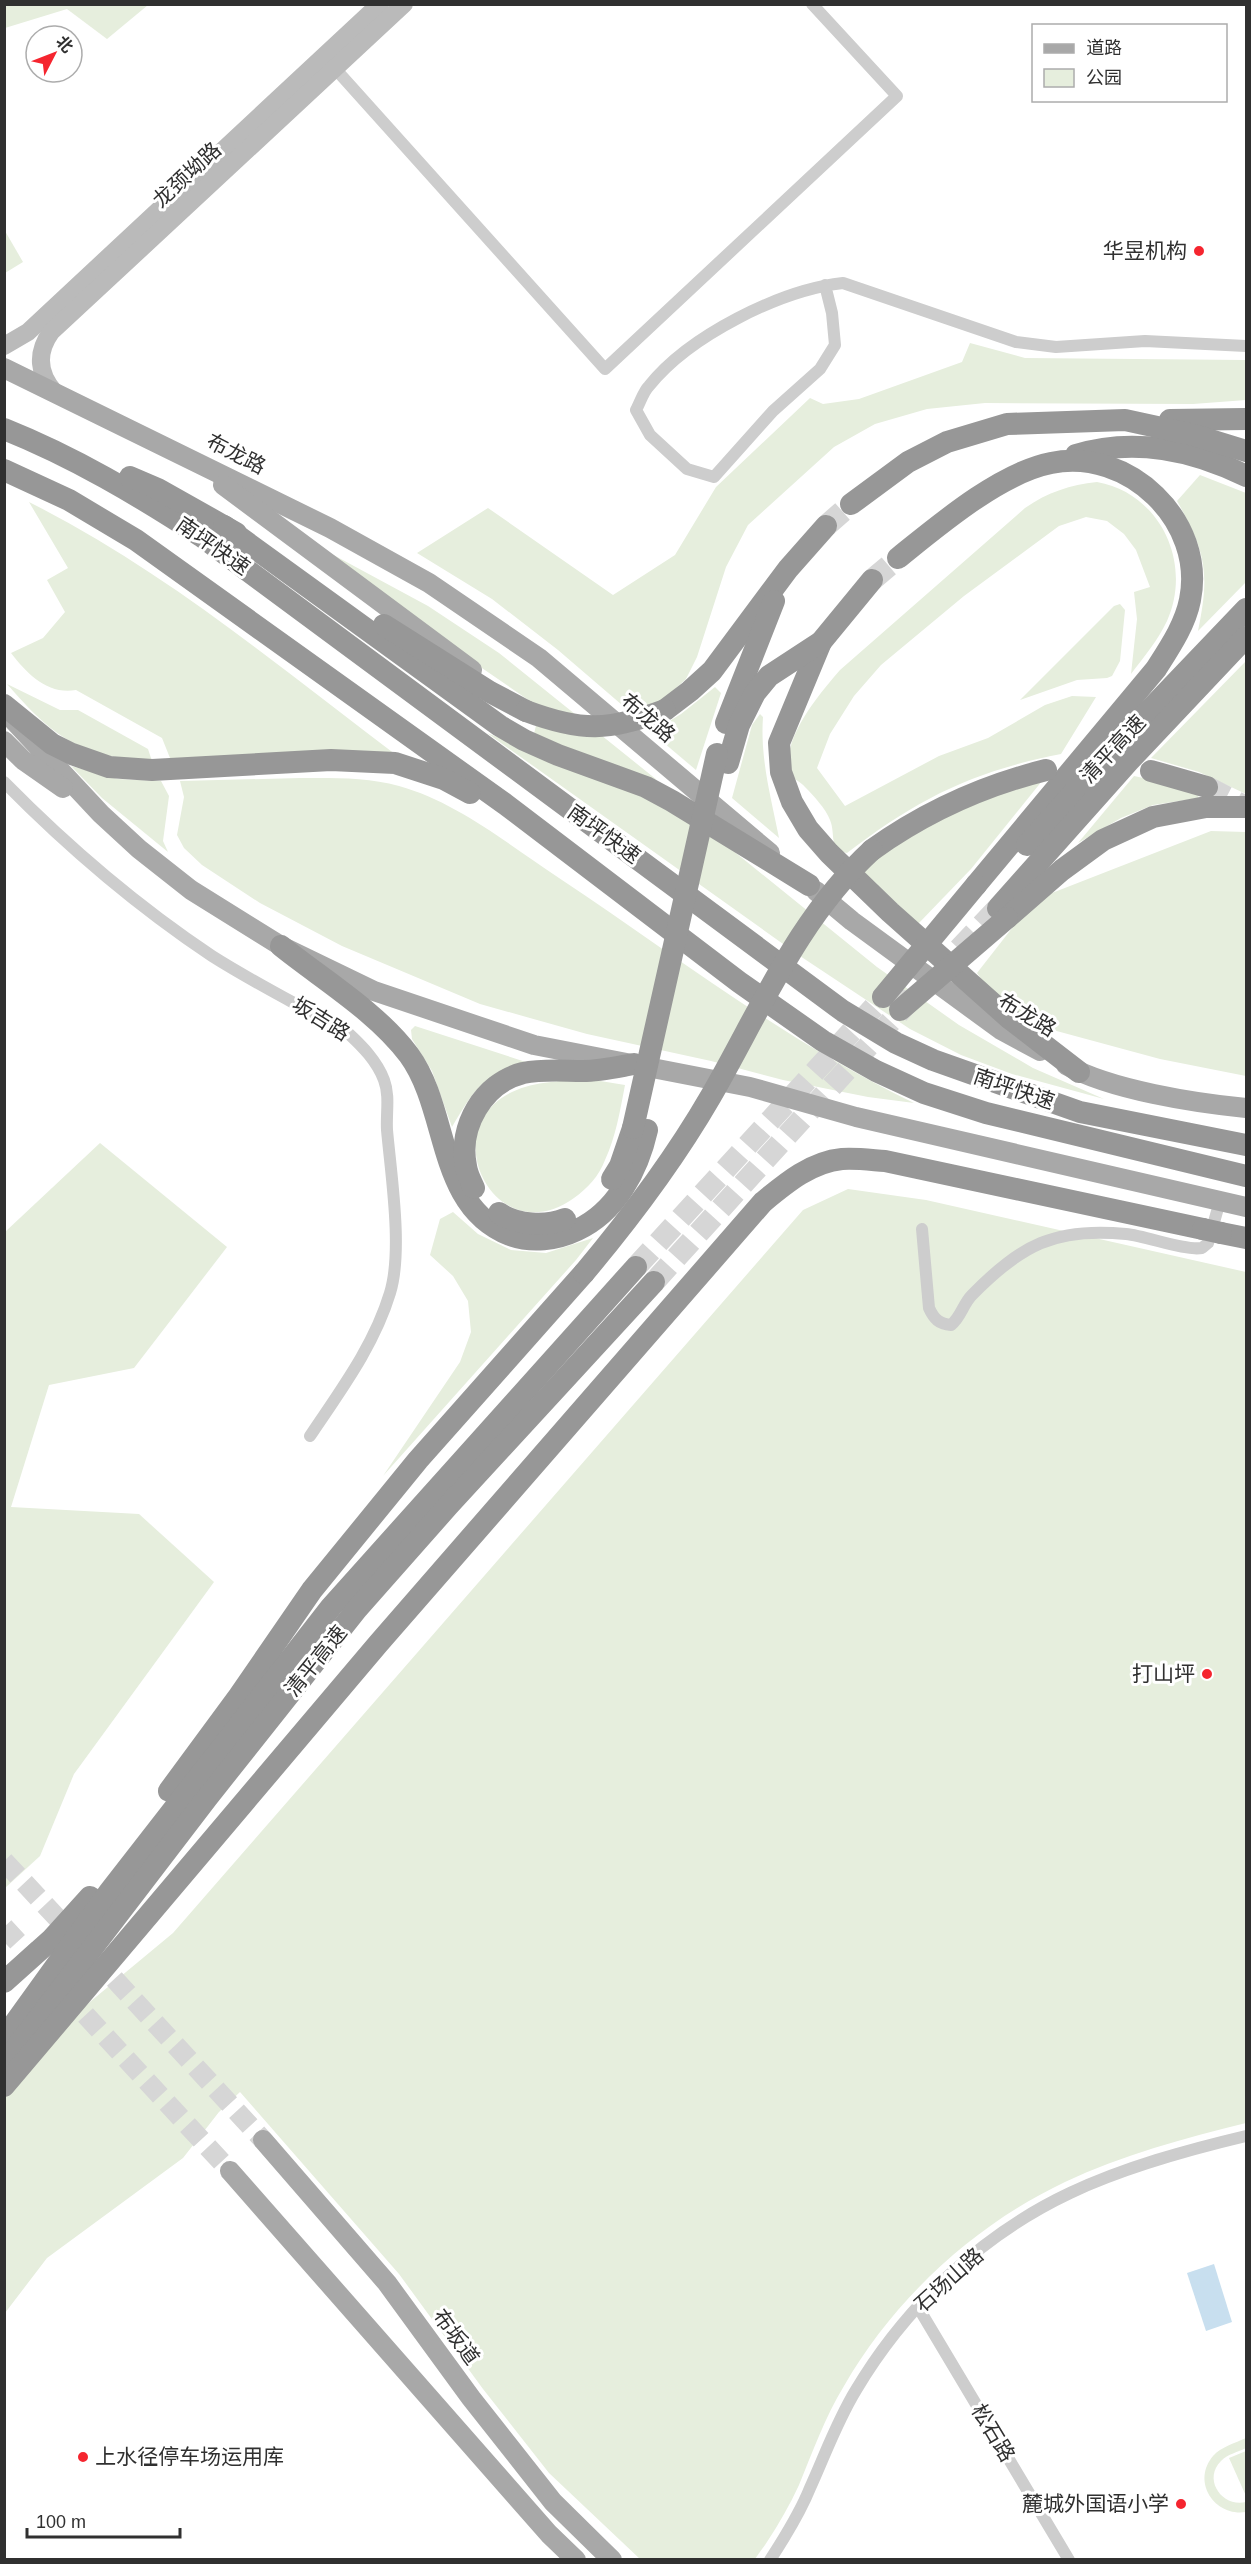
<svg xmlns="http://www.w3.org/2000/svg" width="1251" height="2564" font-family="Helvetica,'Noto Sans SC',sans-serif">
<style>
.green{fill:#e6eedd}
.water{fill:#c8dfef}
.lines{fill:none;stroke-linecap:round;stroke-linejoin:round}
.primary-tunnel{stroke:#d6d6d6;stroke-width:20;stroke-dasharray:20 10;stroke-linecap:butt}
.highway-tunnel{stroke:#d6d6d6;stroke-width:22;stroke-dasharray:22 11;stroke-linecap:butt}
.street{stroke:#cdcdcd;stroke-width:12}
.secondary{stroke:#bababa;stroke-width:18}
.primary{stroke:#a8a8a8;stroke-width:20}
.highway{stroke:#979797;stroke-width:22}
.highway-bridge{stroke:#979797;stroke-width:22}
.poi-dot{fill:#f5252f;stroke:#fff;stroke-width:2}
.labels{text-anchor:middle;stroke-width:6;stroke-linejoin:round;paint-order:stroke}
.street-label{font-size:21px;fill:#303030;stroke:#fff}
.poi-label{font-size:21px;fill:#303030;stroke:#fff;text-anchor:end}
</style>
<rect width="100%" height="100%" fill="#fff"/>
<g class="green">
<polygon points="5,4 148,4 148,5 107,39 67,9 5,28"/>
<polygon points="5,231 23,262 5,273 4,273"/>
<polygon points="970,343 1025,358 1246,360 1246,400 1193,404 985,403 927,409 875,424 834,447 748,525 726,567 697,657 686,679 662,701 629,711 558,650 492,599 417,553 488,508 613,595 675,555 716,487 810,398 823,404 859,399 962,362"/>
<path d="M1200 475 1246 493V582L1198 631C1210 573 1206 552 1177 501Z"/>
<path d="M1097 482C1160 493 1193 563 1167 621 1158 640 1144 657 1131 674L1137 619 1134 592 1150 587 1136 550 1124 534 1107 521 1086 517 1059 526 964 596 881 665 854 696 830 734 817 768 845 806 939 756 988 738 1045 705 1072 696 1096 697 1061 754C973 771 917 799 847 853 828 850 836 834 830 820 826 809 813 795 805 787 801 782 794 780 792 775 776 744 821 692 840 670L1025 508C1048 492 1070 485 1097 482Z"/>
<path d="M29 502C165 570 283 670 404 761L170 758 162 738 76 690C48 695 27 674 11 653L43 638 65 612 47 580 68 568Z"/>
<polygon points="328,552 428,606 499,653 657,780 557,745 534,734 540,708 479,666"/>
<polygon points="1120,604 1125,610 1120,661 1112,676 1107,678 1077,680 1020,700 1114,606"/>
<polygon points="1246,661 1246,794 1199,772 1151,758"/>
<path d="M7 684 60 710H78L148 749 152 761C80 757 53 737 7 684Z"/>
<polygon points="715,687 721,693 696,770 651,732 681,714"/>
<path d="M760 714 763 717C760 759 771 797 779 838L732 798 752 725Z"/>
<polygon points="487,733 608,781 684,816 726,845 877,967 959,1025 1033,1068 1104,1099 1012,1074 961,1055 910,1029 800,956"/>
<polygon points="71,766 118,779 161,781 169,796 163,841 168,852 102,798"/>
<polygon points="1134,776 1195,789 1199,798 1153,805 1121,818 1078,843"/>
<path d="M300 778C333 778 367 777 399 786 457 802 509 845 559 878 676 956 787 1042 914 1103L868 1097 783 1080 711 1061 587 1034 480 1004 342 946 260 903 202 865 184 848 177 835 184 797 180 781Z"/>
<polygon points="1042,781 971,869 918,924 863,871 898,841 967,804"/>
<polygon points="1211,831 1246,832 1246,1076 1160,1059 1009,1018 977,973 1034,900"/>
<path d="M415 1026 532 1064C481 1078 479 1082 452 1127L432 1071 412 1039 411 1030Z"/>
<path d="M588 1079 625 1085C620 1111 616 1136 605 1160 599 1176 588 1188 574 1198 496 1254 433 1130 512 1092 535 1081 563 1081 588 1079Z"/>
<polygon points="100,1143 227,1247 134,1368 49,1385 11,1507 139,1514 214,1582 74,1774 40,1856 5,1888 5,1232"/>
<path d="M848 1189 926 1200 1246 1272V2123C1185 2138 1122 2155 1065 2182 974 2225 894 2299 844 2386 825 2417 813 2451 799 2485 787 2511 772 2536 755 2559H640L549 2473 483 2389 399 2274 240 2092 219 2112 183 2158 47 2258 5 2313 4 2097 73 2016 173 1933 803 1210Z"/>
<polygon points="453,1212 478,1234 511,1250 546,1253 593,1238 576,1260 383,1476 460,1362 471,1332 468,1301 453,1276 430,1255 440,1219"/>
<path d="M1246 2438V2448C1238 2452 1228 2454 1221 2461 1202 2480 1223 2508 1246 2502V2512C1215 2517 1191 2482 1213 2456 1221 2447 1235 2443 1246 2438Z"/>
<polygon points="1246,2451 1246,2496 1229,2458"/>
</g>
<polygon class="water" points="1214,2264 1232,2322 1206,2331 1187,2273"/>
<g class="lines">
<g class="primary-tunnel">
<polyline points="4,1861 74,1936"/>
<polyline points="4,1927 230,2171"/>
<polyline points="94,1957 263,2140"/>
</g>
<g class="highway-tunnel">
<polyline points="826,526 851,504"/>
<polyline points="872,580 898,558"/>
<polyline points="1207,787 1246,807"/>
<polyline points="959,949 998,908"/>
<polyline points="636,1267 897,982"/>
<polyline points="654,1282 913,997"/>
</g>
<g class="street">
<polyline points="331,64 605,369 897,96 812,4"/>
<path d="M825 285 832 313 835 345 820 369 773 411 714 477 687 469 650 435 636 410C640 403 643 392 649 386 689 336 780 290 843 283L1016 342 1056 347 1145 341 1246 346"/>
<path d="M4 782C68 847 137 906 212 956 256 984 303 1007 348 1033 362 1046 377 1061 384 1080 390 1096 386 1113 387 1130 391 1175 403 1251 390 1293 374 1346 340 1391 310 1436"/>
<path d="M922 1229 929 1308C934 1319 939 1324 951 1325 961 1317 963 1304 972 1295 1021 1245 1055 1227 1126 1234 1147 1236 1184 1251 1202 1248L1208 1243 1220 1201"/>
<polyline points="918,2307 1069,2560"/>
<path d="M770 2560C785 2537 800 2513 810 2488 825 2455 837 2421 856 2390 906 2306 981 2235 1070 2193 1125 2167 1187 2150 1246 2136"/>
</g>
<g class="secondary">
<polyline points="4,346 28,332 380,4"/>
<path d="M55 393C38 374 36 353 51 332L404 4"/>
</g>
<g class="primary">
<polyline points="4,368 330,528 429,583 539,658 770,853"/>
<polyline points="223,485 472,670"/>
<polyline points="14,721 101,814 139,849 191,890 281,946 374,991 534,1045 750,1087 856,1117 1246,1207"/>
<polyline points="4,741 23,760 63,788"/>
<polyline points="816,891 852,921 1001,1030 1040,1051"/>
<path d="M1066 1065C1111 1090 1195 1103 1246 1108"/>
<polyline points="263,2140 387,2283 471,2398 553,2502 612,2560"/>
<polyline points="230,2171 549,2534 576,2560"/>
</g>
<g class="highway">
<polyline points="1170,420 1246,419"/>
<path d="M4 429C74 457 138 495 201 536L843 1011 896 1043 933 1060 1080 1112 1246 1145"/>
<path d="M1076 455C1134 437 1194 450 1246 476"/>
<polyline points="4,470 69,500 136,540 505,804 739,982 823,1041 876,1071 924,1093 986,1113 1246,1176"/>
<polyline points="130,477 158,489 236,533"/>
<polyline points="851,504 908,462 947,442 1007,424 1125,420 1194,435 1246,451"/>
<polyline points="224,526 500,726 524,740 558,755 646,787 672,801 809,885"/>
<path d="M898 558C939 525 1000 473 1051 463 1128 447 1206 521 1190 600 1185 625 1170 647 1156 669L976 885"/>
<polyline points="384,625 490,692 526,711"/>
<polyline points="821,642 779,743 781,772 792,802 808,829 829,853 890,912 1009,1018 1079,1072"/>
<polyline points="4,705 52,744 72,754 109,767 152,770 331,760 395,763 444,779 470,793"/>
<polyline points="665,710 690,691 712,671 788,569 826,526"/>
<polyline points="726,723 774,601"/>
<polyline points="728,763 739,725 755,693 769,676 821,642 872,580"/>
<polyline points="1151,771 1207,787"/>
<polyline points="1027,845 1118,743 1246,609"/>
<path d="M872 850C925 812 982 786 1046 770"/>
<polyline points="998,908 1129,761 1246,637"/>
<polyline points="1007,918 1062,870 1103,840 1153,817 1206,807 1246,807"/>
<path d="M281 946C322 979 377 1012 409 1055 450 1111 436 1206 510 1235 532 1243 556 1240 577 1230 616 1212 638 1170 647 1130"/>
<polyline points="612,1179 620,1166 633,1128"/>
<path d="M474 1188C471 1181 467 1174 466 1166 458 1127 483 1083 523 1073 543 1069 563 1071 583 1071 600 1071 617 1067 634 1064"/>
<path d="M499 1213C517 1225 545 1227 565 1219"/>
<polyline points="1221,1233 1246,1238"/>
<polyline points="169,1791 239,1696 312,1590 418,1460 584,1273"/>
<polyline points="4,1982 52,1939 90,1897"/>
<polyline points="4,2038 110,1891 331,1607 636,1267"/>
<polyline points="9,2057 207,1798 357,1609 448,1506 654,1282"/>
<path d="M4 2086 378 1644 763 1202C786 1183 811 1162 842 1159 856 1158 871 1160 885 1161L1203 1229"/>
</g>
<g class="highway-bridge">
<path d="M526 711C582 732 609 731 665 710"/>
<polyline points="883,997 976,885"/>
<polyline points="900,1010 1007,918"/>
<polyline points="633,1128 717,754"/>
<polyline points="1203,1229 1221,1233"/>
<path d="M584 1273C631 1217 674 1160 711 1096 760 1011 798 918 872 850"/>
</g>
</g>
<g class="poi-dot">
<circle cx="1199" cy="251" r="6"/>
<circle cx="1207" cy="1674" r="6"/>
<circle cx="83" cy="2457" r="6"/>
<circle cx="1181" cy="2504" r="6"/>
</g>
<g class="labels">
<g class="street-label">
<text transform="translate(187 175) rotate(-43)" y="7">龙颈坳路</text>
<text transform="translate(236 454) rotate(27)" y="7">布龙路</text>
<text transform="translate(213 546) rotate(35)" y="7">南坪快速</text>
<text transform="translate(648 718) rotate(40)" y="7">布龙路</text>
<text transform="translate(1113 749) rotate(-47)" y="7">清平高速</text>
<text transform="translate(604 834) rotate(36)" y="7">南坪快速</text>
<text transform="translate(1027 1015) rotate(31)" y="7">布龙路</text>
<text transform="translate(321 1019) rotate(32)" y="7">坂吉路</text>
<text transform="translate(1014 1089) rotate(19)" y="7">南坪快速</text>
<text transform="translate(316 1661) rotate(-51)" y="7">清平高速</text>
<text transform="translate(949 2280) rotate(-42)" y="7">石场山路</text>
<text transform="translate(456 2337) rotate(54)" y="7">布坂道</text>
<text transform="translate(993 2433) rotate(59)" y="7">松石路</text>
</g>
<g class="poi-label">
<text x="1187" y="258">华昱机构</text>
<text x="1195" y="1681">打山坪</text>
<text x="95" y="2464" text-anchor="start">上水径停车场运用库</text>
<text x="1169" y="2511">麓城外国语小学</text>
</g>
</g>
<rect width="1251" height="2564" fill="none" stroke="#303030" stroke-width="12"/>
<rect x="1032" y="24" width="195" height="78" fill="#ffffff" stroke="#acacac" stroke-width="1.5"/>
<rect x="1044" y="44" width="30" height="9" fill="#a8a8a8" stroke="#acacac" stroke-width="1.5"/>
<text x="1086" y="54" font-size="18" fill="#303030">道路</text>
<rect x="1044" y="69" width="30" height="18" fill="#e6eedd" stroke="#acacac" stroke-width="1.5"/>
<text x="1086" y="84" font-size="18" fill="#303030">公园</text>
<g transform="translate(54 54) rotate(48)"><circle r="28" fill="#ffffff" stroke="#acacac" stroke-width="1.5"/>
<path d="M0-4.5L10 22L0 15L-10 22Z" fill="#f5252f"/>
<text y="-9" font-size="16" font-weight="bold" text-anchor="middle" fill="#303030">北</text>
</g>
<path d="M27 2528v9h153v-9" fill="none" stroke="#303030" stroke-width="3"/>
<text x="36" y="2528" font-size="18" fill="#303030" stroke="#ffffff" stroke-width="4.5" paint-order="stroke">100 m</text>
</svg>
